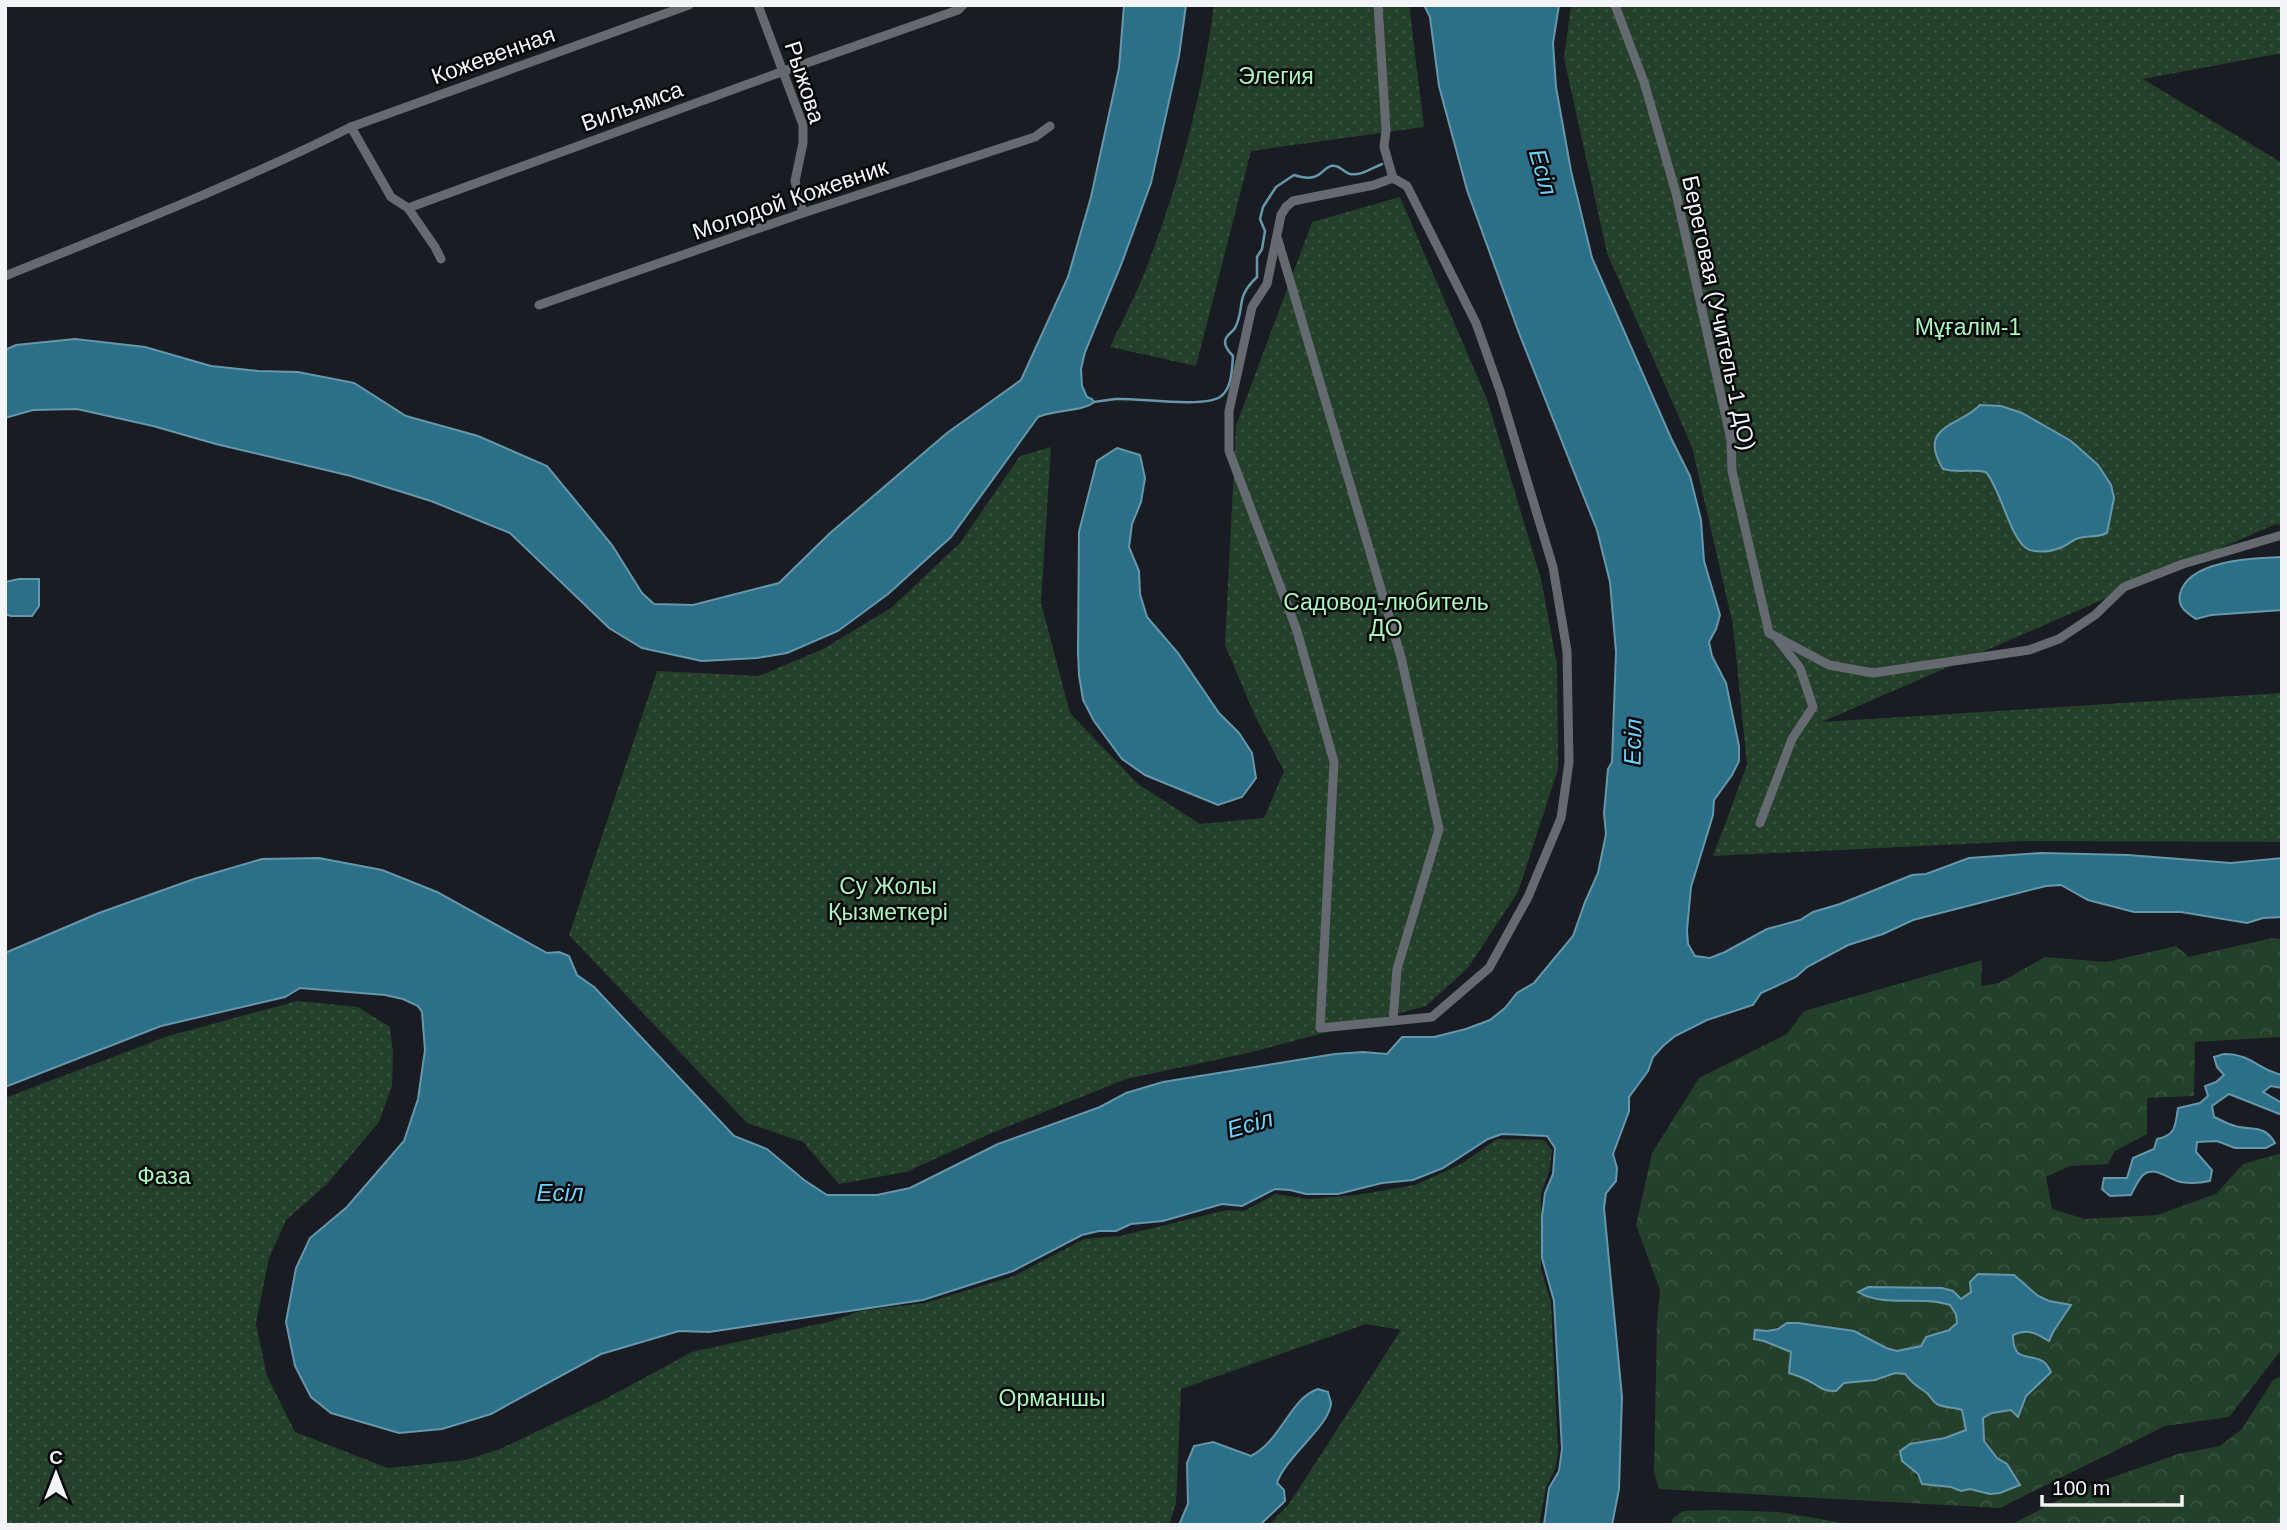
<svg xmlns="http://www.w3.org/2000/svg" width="2287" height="1530" font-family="Arial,sans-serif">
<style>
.forest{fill:url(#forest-crowns);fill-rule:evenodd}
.park{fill:url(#park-dots)}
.water{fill:#2b6f89;stroke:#6797aa;stroke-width:2}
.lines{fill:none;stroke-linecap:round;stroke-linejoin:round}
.stream{stroke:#6797aa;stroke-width:2.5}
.minor{stroke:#656a71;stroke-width:9}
.labels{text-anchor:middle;stroke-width:5;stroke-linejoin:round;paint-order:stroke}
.street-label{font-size:23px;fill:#f2f4f8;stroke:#060709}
.park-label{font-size:23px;fill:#a9f5bc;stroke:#060709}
.water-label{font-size:24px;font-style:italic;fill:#6ed3fb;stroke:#060709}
</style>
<defs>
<pattern id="forest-crowns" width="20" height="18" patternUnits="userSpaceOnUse" patternTransform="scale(1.75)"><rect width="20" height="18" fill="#24402b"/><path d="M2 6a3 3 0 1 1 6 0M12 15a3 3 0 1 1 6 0" fill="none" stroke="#3a5340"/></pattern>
<pattern id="park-dots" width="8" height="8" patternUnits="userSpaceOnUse" patternTransform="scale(1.75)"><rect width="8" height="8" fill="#24402b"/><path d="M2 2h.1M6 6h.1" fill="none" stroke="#3a5340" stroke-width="1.8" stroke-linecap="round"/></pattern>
</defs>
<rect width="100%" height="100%" fill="#191c22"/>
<g class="forest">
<path d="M2272 938 2282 939V1037L2195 1042 2194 1096 2147 1098V1134L2115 1151 2108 1164 2070 1166 2046 1177 2052 1209 2085 1219 2157 1215 2216 1194 2243 1164 2282 1153V1349L2229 1417 2165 1426 2000 1508 1659 1489 1654 1472 1657 1324 1660 1290 1636 1225 1652 1153 1699 1078 1787 1034 1804 1011 1982 960 1981 986 1999 983 2045 957 2107 962 2176 946 2189 957ZM2014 1275 2038 1296 2049 1301 2071 1306 2053 1332 2022 1331 2013 1335C2013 1364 2028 1352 2044 1362 2047 1365 2049 1369 2051 1372L2026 1396 2019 1417 2011 1410 1992 1413 1983 1418 1984 1440 1997 1459 2007 1464 2019 1485 2000 1493 1990 1494 1970 1489 1961 1491 1951 1487 1922 1484 1911 1467 1921 1441 1945 1438 1966 1430 1962 1410C1954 1407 1947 1408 1939 1405 1933 1403 1932 1398 1927 1393 1917 1386 1913 1384 1905 1374L1895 1373 1875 1380 1815 1387 1808 1380 1789 1373 1792 1352 1764 1341 1755 1330C1778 1332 1782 1321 1802 1323 1815 1325 1832 1326 1845 1330 1870 1337 1894 1360 1921 1346 1928 1343 1932 1335 1938 1332 1947 1329 1949 1330 1957 1323L1956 1314 1950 1305 1929 1300 1867 1298 1953 1291 1961 1299 1971 1292Z"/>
<polygon points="2282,1376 2282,1525 2010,1525 2083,1488 2178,1454 2220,1446 2242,1429 2273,1380"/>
<polygon points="1718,1510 1779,1512 1855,1525 1671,1525 1673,1518 1683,1511"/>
</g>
<g class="park">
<path d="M1214 5H1409L1424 127 1251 151 1196 366 1110 347C1121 323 1134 299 1144 274 1178 188 1202 97 1214 5Z"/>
<polygon points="1571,5 2282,5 2282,53 2143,79 2282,163 2282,525 2276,524 1822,722 2282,693 2282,842 2025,841 1713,856 1747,765 1733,625 1692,447 1607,253 1564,58"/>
<polygon points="1400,197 1487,399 1541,579 1557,664 1558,769 1518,892 1468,968 1426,1006 1248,1053 1126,1079 994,1132 906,1172 839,1184 803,1142 747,1123 569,935 657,671 759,676 823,649 891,608 960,543 1020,456 1051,447 1041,603 1070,713 1138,784 1200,824 1264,818 1284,771 1255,716 1225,645 1236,426 1312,222"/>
<polygon points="297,1001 358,1007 390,1027 393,1052 392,1086 379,1122 328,1183 286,1220 269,1258 256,1323 267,1376 295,1432 388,1468 466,1460 500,1449 607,1398 692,1352 832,1321 859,1311 925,1303 1014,1276 1084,1239 1120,1236 1227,1210 1244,1211 1275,1194 1309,1199 1357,1195 1415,1185 1461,1164 1497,1139 1544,1140 1552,1150 1549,1172 1541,1194 1541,1270 1551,1302 1558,1451 1555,1470 1546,1487 1539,1525 1269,1525 1289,1504 1401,1330 1366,1324 1181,1389 1176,1503 1169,1525 5,1525 5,1098 168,1036"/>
</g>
<g class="water">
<path d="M1124 5H1186L1179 56 1151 183 1121 265 1085 352 1081 369 1082 386 1087 397 1092 399 1094 402C1083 412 1056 409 1038 417L951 537 888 594 838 631 787 653 757 658 702 661 642 648 609 628 510 533 431 501 351 476 216 444 153 426 77 409 33 410 5 418V350L16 345 75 339 145 347 211 366 258 371 298 372 354 383 406 416 478 436 547 466 612 545 642 593 654 604 693 605 779 583 829 534 947 433 1021 380 1068 277 1091 197 1119 68Z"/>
<polygon points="1424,5 1559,5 1553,43 1556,87 1571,171 1592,258 1671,438 1690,476 1701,520 1704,561 1720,615 1716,629 1709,642 1712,656 1726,683 1739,746 1739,761 1732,775 1714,800 1713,815 1691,887 1687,930 1688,944 1695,956 1710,958 1725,952 1767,929 1800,920 1813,912 1840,904 1912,875 1926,874 1969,858 2041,853 2128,855 2231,863 2282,858 2282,917 2263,918 2247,923 2181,912 2134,912 2088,900 2061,885 2046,886 1913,920 1883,934 1848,945 1807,967 1796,977 1761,993 1753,1005 1707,1020 1675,1036 1663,1046 1653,1057 1648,1071 1629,1097 1629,1111 1613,1154 1617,1168 1616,1181 1606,1193 1604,1208 1622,1397 1619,1489 1612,1525 1544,1525 1549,1488 1559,1471 1562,1449 1554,1301 1542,1258 1542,1216 1545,1193 1553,1174 1555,1148 1547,1136 1502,1134 1488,1139 1443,1168 1413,1180 1382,1183 1338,1194 1306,1194 1290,1190 1275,1189 1242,1206 1222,1204 1163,1221 1131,1224 1116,1231 1099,1231 1082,1235 1013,1271 923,1300 709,1332 679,1331 601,1354 491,1414 442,1429 399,1433 331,1413 311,1397 295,1366 286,1322 296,1268 310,1238 347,1207 404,1141 418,1099 425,1050 422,1012 418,1006 403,999 385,995 300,988 285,997 161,1026 5,1087 5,953 99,913 194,879 262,859 319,858 382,870 437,892 547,953 559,952 569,956 577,975 594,987 734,1136 767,1149 804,1180 827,1195 877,1195 910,1188 998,1144 1100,1107 1126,1093 1163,1082 1335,1054 1363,1052 1387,1054 1402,1037 1434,1037 1466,1029 1490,1020 1505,1008 1517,993 1534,983 1573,936 1585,902 1598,873 1606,834 1604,813 1608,769 1612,762 1616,652 1610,582 1597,530 1519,333 1467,190 1439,86 1430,17"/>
<path d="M1980 405 2001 406 2022 413 2071 441 2098 465 2111 485 2114 498 2107 533C2094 539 2088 534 2076 539 2070 542 2065 547 2057 549 2049 552 2033 553 2026 548 2010 537 2001 490 1986 472 1971 469 1958 473 1943 469 1916 425 1961 426 1980 405Z"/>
<polygon points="1117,448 1140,455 1145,478 1141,502 1132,524 1129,547 1139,571 1140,594 1147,617 1178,653 1219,713 1239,733 1252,753 1256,778 1242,797 1218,805 1145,775 1122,759 1094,721 1083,700 1079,675 1078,652 1079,532 1097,461"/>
<path d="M2282 557V610L2211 615 2196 619C2187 613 2177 607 2180 594 2188 560 2254 558 2282 557Z"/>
<polygon points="19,579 39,579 39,606 32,616 11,616 5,614 5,582"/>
<path d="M2224 1054C2252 1054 2258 1070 2282 1075V1088L2271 1086 2263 1092 2282 1103V1115L2229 1094 2212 1106 2214 1117C2221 1120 2228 1124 2235 1126 2253 1131 2264 1124 2275 1143L2266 1148H2235L2217 1141 2197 1142 2196 1152 2212 1170 2210 1181C2201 1183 2191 1184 2181 1182 2169 1180 2156 1165 2143 1175 2138 1180 2134 1189 2131 1195L2110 1196 2102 1189 2104 1178H2127L2133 1158 2154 1149 2157 1139C2177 1135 2175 1125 2178 1108L2200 1103 2208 1096 2205 1086 2216 1082 2224 1075 2217 1067 2214 1057Z"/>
<path d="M1978 1274 2014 1275 2038 1296 2049 1301 2071 1305 2053 1332 2049 1341C2035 1333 2028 1328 2013 1335 2013 1364 2029 1352 2044 1362 2048 1365 2049 1369 2051 1372L2026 1396 2018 1417 2011 1410 1992 1413 1983 1418 1984 1441 1997 1458 2007 1464 2020 1485 2000 1493 1990 1494 1970 1489 1961 1491 1951 1487 1922 1484 1918 1474 1902 1461 1900 1451 1910 1444 1945 1438 1966 1430 1962 1410C1954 1407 1947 1408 1939 1405 1933 1403 1932 1398 1927 1393 1917 1386 1913 1384 1905 1374L1895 1373 1875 1380 1844 1383 1836 1391C1820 1391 1820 1386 1807 1380 1802 1377 1795 1375 1789 1373L1791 1352 1764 1341 1754 1339 1755 1330 1767 1331 1778 1329 1787 1323H1798L1854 1331 1886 1348 1897 1351 1921 1346 1926 1337 1949 1330 1957 1323 1956 1314 1950 1305C1921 1295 1884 1308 1858 1292L1868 1287 1942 1288 1953 1291 1961 1299 1971 1292 1970 1282Z"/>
<path d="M1318 1389 1328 1392C1328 1394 1331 1401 1331 1403 1330 1426 1285 1457 1277 1483L1284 1490 1285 1501 1260 1525H1179L1188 1504 1187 1463 1194 1446 1213 1442 1251 1456C1282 1440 1290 1398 1318 1389Z"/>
</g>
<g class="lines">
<path class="stream" d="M1094 402C1101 401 1108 400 1116 399 1139 398 1202 408 1220 397 1232 389 1232 369 1233 356 1230 353 1225 348 1225 342 1225 335 1232 333 1235 328 1246 306 1234 299 1257 277V257L1262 249 1265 231 1260 219 1263 207 1276 187 1294 175C1324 185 1321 164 1335 166 1340 166 1345 173 1350 174 1361 176 1372 168 1382 164"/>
<g class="minor">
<polyline points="758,5 803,125 803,143 795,181 803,213"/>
<polyline points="1378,5 1386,130 1384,147 1393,178 1407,186 1476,323 1500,391 1553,567 1567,651 1569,762 1561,818 1528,897 1489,968 1432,1017 1320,1028 1334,762 1297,631 1229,451 1229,411 1252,307 1267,284 1281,215 1286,207 1293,201 1374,185 1393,178"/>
<polyline points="1615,5 1644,82 1676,193 1731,440 1732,471 1769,633 1829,665 1873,673 2029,650 2059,639 2095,615 2124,587 2183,564 2282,535"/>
<polyline points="351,127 391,197 408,208 784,71 958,10 963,5"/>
<polyline points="408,208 435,247 441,259"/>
<polyline points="1278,240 1401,657 1439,829 1397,969 1393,1021"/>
<path d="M5 276C121 229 239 183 351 127L689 5"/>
<polyline points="539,305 803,213 1035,137 1050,126"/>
<polyline points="1760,823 1792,739 1813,707 1800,668 1778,640"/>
</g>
</g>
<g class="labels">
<g class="street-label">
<text transform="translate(493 55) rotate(-20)" y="8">Кожевенная</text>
<text transform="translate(805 82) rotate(72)" y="8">Рыжова</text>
<text transform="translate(632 106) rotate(-20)" y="8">Вильямса</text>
<text transform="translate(790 199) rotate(-19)" y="8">Молодой Кожевник</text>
<text transform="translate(1719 313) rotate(78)" y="8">Береговая (Учитель-1 ДО)</text>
</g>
<g class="park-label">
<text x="1276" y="84">Элегия</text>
<text x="1968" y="335">Мұғалім-1</text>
<text x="1386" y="610">Садовод-любитель<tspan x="1386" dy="26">ДО</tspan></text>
<text x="888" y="894">Су Жолы<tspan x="888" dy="26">Қызметкері</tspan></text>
<text x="164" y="1184">Фаза</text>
<text x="1052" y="1406">Орманшы</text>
</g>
<g class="water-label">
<text transform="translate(1543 172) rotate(74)" y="8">Есіл</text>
<text transform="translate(1633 742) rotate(-89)" y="8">Есіл</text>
<text transform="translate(1250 1124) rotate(-16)" y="8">Есіл</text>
<text x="560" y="1201">Есіл</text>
</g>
</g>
<rect width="2287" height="1530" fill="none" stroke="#f2f4f8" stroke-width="14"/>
<g transform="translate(56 1474)" stroke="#060709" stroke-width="5" paint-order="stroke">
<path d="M0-5L12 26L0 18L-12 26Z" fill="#f2f4f8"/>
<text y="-10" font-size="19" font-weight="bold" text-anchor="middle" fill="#f2f4f8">С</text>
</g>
<path d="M2042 1495v10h140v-10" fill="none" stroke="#f2f4f8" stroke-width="3.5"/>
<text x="2052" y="1495" font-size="21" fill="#f2f4f8" stroke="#060709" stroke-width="5" paint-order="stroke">100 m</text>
</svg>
